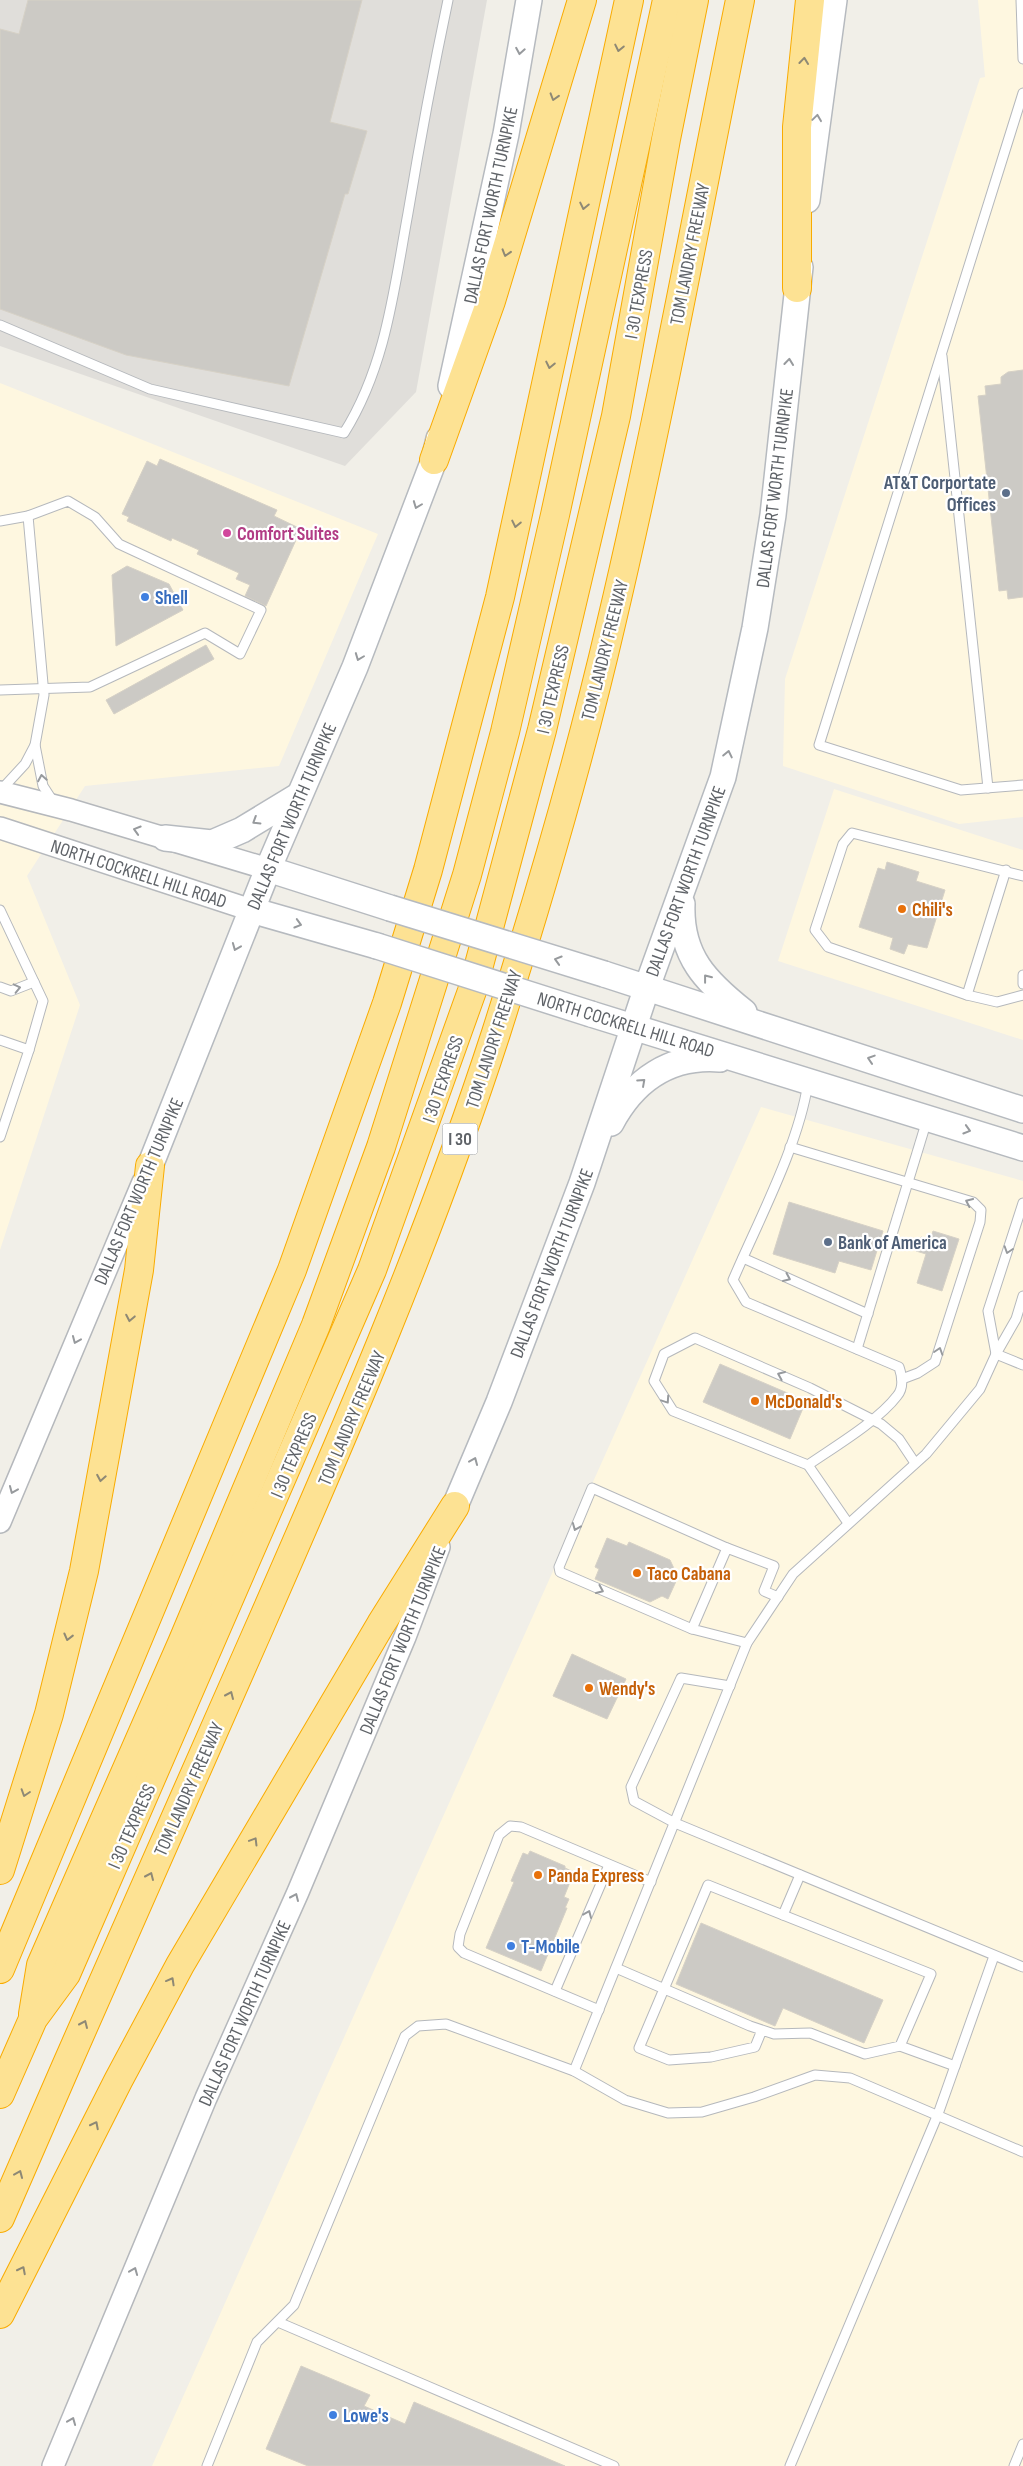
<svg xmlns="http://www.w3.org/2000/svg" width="1023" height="2466" font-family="'Sofia Sans Condensed',sans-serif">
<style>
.commercial{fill:#fef7e0}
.industrial{fill:#e0deda}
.building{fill:#cccac5;stroke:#d6d1c6}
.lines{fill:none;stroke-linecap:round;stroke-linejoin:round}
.service-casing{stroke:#b5b8bc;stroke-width:11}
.tertiary-casing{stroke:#b5b8bc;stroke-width:24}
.secondary-casing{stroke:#b6babf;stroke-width:28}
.motorway-casing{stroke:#f9ab00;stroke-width:30}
.service{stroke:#fff;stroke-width:9}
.tertiary{stroke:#fff;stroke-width:21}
.secondary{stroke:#fff;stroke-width:25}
.motorway{stroke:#fde293;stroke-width:28}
.secondary-bridge-casing{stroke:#b6babf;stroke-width:28;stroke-linecap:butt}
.secondary-bridge{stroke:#fff;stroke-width:25}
.oneway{stroke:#8e8975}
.oneway2{stroke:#979a9d}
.service-dot{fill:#5c6f8a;stroke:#fff;stroke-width:2}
.hotel-dot{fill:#d1479c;stroke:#fff;stroke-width:2}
.shop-dot{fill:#3f7fe0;stroke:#fff;stroke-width:2}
.food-dot{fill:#e8710a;stroke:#fff;stroke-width:2}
.labels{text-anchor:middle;stroke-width:4.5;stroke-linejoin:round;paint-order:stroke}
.shield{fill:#fff;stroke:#8f9295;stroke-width:1}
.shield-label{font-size:18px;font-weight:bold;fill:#5f6368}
.street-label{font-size:19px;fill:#5f6368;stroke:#fff}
.service-label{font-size:19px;font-weight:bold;fill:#4e5e75;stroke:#fff;text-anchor:end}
.hotel-label{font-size:19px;font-weight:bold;fill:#b23c85;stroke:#fff;text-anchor:start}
.shop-label{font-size:19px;font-weight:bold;fill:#366cbe;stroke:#fff;text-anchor:start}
.food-label{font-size:19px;font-weight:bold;fill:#c56008;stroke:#fff;text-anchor:start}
</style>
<rect width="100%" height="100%" fill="#f1efe8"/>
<g class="commercial">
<polygon points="978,0 1023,0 1023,817 959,824 783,766 785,679 980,78 985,77"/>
<polygon points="0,383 378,534 279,766 85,786 27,876 80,1005 0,1250"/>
<polygon points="834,789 1023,850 1023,1040 778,961"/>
<polygon points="761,1107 1023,1181 1023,2466 152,2466"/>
</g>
<polygon class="industrial" points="0,0 487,0 416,392 345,466 0,346"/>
<g class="building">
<polygon points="28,0 362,0 330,122 367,131 348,194 345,194 289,386 126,355 0,309 0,29 19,34"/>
<polygon points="1023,370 1023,597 1008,599 1007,590 999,591 978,396 986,395 985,386 1001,384 1001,377 1008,372"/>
<polygon points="160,459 277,510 274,516 301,529 266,606 245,596 250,585 236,579 239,573 197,554 199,550 172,538 171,541 127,521 129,517 122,514 147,461 157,466"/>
<polygon points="127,566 169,584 183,610 116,646 112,575"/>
<polygon points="206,645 214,659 114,714 106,700"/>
<polygon points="887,862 919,872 916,881 945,890 927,948 908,944 904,954 890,949 893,938 859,927 878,868 885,870"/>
<polygon points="789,1202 883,1231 871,1270 839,1261 835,1273 773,1254"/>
<polygon points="933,1231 959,1239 942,1291 917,1283 926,1254 916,1251 921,1237 930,1240"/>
<polygon points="720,1364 806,1401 790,1439 703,1402"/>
<polygon points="607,1538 627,1546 629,1542 670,1560 678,1577 668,1599 662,1596 650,1602 595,1579 599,1569 595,1567"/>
<polygon points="572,1654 626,1679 607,1719 553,1696"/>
<polygon points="530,1851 565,1866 565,1868 574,1872 564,1897 569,1899 565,1908 567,1908 541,1971 486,1948 514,1882 511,1881 523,1853 528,1855"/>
<polygon points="701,1923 883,2000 864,2043 783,2008 775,2026 676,1984"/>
<polygon points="301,2366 370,2395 364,2406 405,2424 414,2402 565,2466 308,2466 266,2449"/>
</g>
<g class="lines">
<g class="service-casing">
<g id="service">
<polyline points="1021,0 1023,59"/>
<polyline points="1023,93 819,745 961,790 1023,785"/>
<path d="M0 325 150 389 344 433C386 366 394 289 408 213 420 141 433 71 448 0"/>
<polyline points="942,356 988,788"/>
<polyline points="0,521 28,516 68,501 95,517 119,544 261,610 240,654 205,633 90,687 0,690"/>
<polyline points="35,745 43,786 54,803"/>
<polyline points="1,790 25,764 35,745 44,695 28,516"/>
<polyline points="1023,876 852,833 843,844 815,930 828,947 967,995 997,1002 1023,995"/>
<polyline points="0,910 43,1001 29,1050"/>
<polyline points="1023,975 1023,984"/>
<polyline points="0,987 11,991 34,982"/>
<polyline points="967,995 1006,870"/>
<polyline points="0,1040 29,1050 0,1137"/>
<path d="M808 1083C798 1147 759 1219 733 1280L746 1302 899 1367C902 1376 904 1388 897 1396 878 1421 834 1447 808 1465"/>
<polyline points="790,1147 973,1202 981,1210 980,1222 935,1362 918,1373 902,1379"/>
<polyline points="743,1258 868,1314"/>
<polyline points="857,1349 927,1120"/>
<polyline points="996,1354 988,1311 1023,1203"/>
<polyline points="996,1354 1023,1365"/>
<polyline points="848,1523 808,1465 673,1411 654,1381 664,1354 695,1338 810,1388 881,1424 899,1439 915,1463"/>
<polyline points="692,1629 560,1572 559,1567 592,1488 727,1548"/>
<polyline points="747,1643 692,1629 727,1548 774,1566 764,1591 778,1597"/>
<polyline points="730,1686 681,1678 631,1787 634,1801 675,1823 1023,1967"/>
<polyline points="783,1915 800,1875"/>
<polyline points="616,1968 750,2026 774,2034 810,2033 865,2054 900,2046 931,1974 708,1885 639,2048 669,2060 711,2057 755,2047 762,2030"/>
<polyline points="555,1991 609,1865"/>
<polyline points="599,2010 464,1953 458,1947 460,1934 499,1835 510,1826 521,1827 651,1882"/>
<polyline points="900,2046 955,2066"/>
<polyline points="574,2071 747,1643 793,1574 926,1454 980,1389 996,1354 1016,1319 1023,1296"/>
<polyline points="278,2322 614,2466"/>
<polyline points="207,2466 257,2342 294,2305 405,2036 418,2026 446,2024 574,2071 625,2100 668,2113 702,2112 754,2097 815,2075 850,2078 1023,2152"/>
<polyline points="790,2466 938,2114 994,1956"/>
<polyline points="1014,2466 1023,2444"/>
</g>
</g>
<g class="tertiary-casing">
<g id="tertiary">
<polyline points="0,792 71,810 268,869"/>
<polyline points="0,828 251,910"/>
<polyline points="0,1522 143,1182"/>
<polyline points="53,2466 206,2098 298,1892 405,1637 439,1547"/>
</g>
</g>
<g class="secondary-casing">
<g id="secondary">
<polyline points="807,200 834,0"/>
<polyline points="451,386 506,134 529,0"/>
<polyline points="165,838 212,843 242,830 298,796"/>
<polyline points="268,869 390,908"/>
<path d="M682 904C680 956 706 982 744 1012"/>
<polyline points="251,910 377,946"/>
<polyline points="604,974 1023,1110"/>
<polyline points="591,1014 1023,1148"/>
<path d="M611 1123C634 1080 670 1055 720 1059"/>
<polyline points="150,1166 268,869 355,667 434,460 439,439"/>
<polyline points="455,1506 499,1402 582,1183 647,987 723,777 755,628 773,515 800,267"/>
</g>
</g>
<g class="motorway-casing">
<g id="motorway">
<polyline points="797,288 797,127 810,0"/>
<polyline points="434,460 491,301 582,0"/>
<polyline points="0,1870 49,1714 84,1571 139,1270 150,1166"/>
<polyline points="0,1969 292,1270 387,1003 428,870 500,597 629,0"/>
<polyline points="33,2014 41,1965 182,1643 316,1325 381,1147 467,875 505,732 555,515 667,0"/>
<polyline points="0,2094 33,2019 66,1974 372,1270 472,991 542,730 616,416 666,139 694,0"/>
<path d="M0 2218C84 2023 171 1829 256 1635 343 1437 429 1239 496 1033 539 898 579 762 611 624 660 417 698 208 740 0"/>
<polyline points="0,2314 118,2081 180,1965 381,1624 455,1506"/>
</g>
</g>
<use href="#service" class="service"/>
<use href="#tertiary" class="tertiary"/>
<use href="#secondary" class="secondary"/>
<use href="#motorway" class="motorway"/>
<g class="secondary-bridge-casing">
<g id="secondary-bridge">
<polyline points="390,908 604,974"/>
<polyline points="377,946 591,1014"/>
</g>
</g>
<use href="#secondary-bridge" class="secondary-bridge"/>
</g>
<defs><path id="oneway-chevron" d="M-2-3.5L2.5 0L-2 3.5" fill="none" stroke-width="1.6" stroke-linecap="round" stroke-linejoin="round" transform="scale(1.25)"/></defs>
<g class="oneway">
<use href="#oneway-chevron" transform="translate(619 48) rotate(102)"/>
<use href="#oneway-chevron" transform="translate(804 61) rotate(-84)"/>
<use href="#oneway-chevron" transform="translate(554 97) rotate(107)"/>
<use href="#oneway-chevron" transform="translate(584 206) rotate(102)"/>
<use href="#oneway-chevron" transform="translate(506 253) rotate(107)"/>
<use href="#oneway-chevron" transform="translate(550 365) rotate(102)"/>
<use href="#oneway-chevron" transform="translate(516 524) rotate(102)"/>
<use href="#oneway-chevron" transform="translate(130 1318) rotate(101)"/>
<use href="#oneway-chevron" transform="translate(101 1478) rotate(100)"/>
<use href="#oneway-chevron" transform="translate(68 1637) rotate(104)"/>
<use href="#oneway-chevron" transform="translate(230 1695) rotate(-66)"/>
<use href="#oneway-chevron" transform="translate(25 1793) rotate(108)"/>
<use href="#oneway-chevron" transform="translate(254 1841) rotate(-59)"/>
<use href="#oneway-chevron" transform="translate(150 1876) rotate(-66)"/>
<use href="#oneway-chevron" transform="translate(171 1981) rotate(-61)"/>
<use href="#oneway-chevron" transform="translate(84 2024) rotate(-66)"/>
<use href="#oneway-chevron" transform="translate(95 2125) rotate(-63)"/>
<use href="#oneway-chevron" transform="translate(19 2174) rotate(-67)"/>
<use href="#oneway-chevron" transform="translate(22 2270) rotate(-63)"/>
</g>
<g class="oneway2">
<use href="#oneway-chevron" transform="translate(520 51) rotate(100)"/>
<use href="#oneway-chevron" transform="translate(817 118) rotate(-82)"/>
<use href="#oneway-chevron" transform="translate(789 362) rotate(-84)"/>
<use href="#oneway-chevron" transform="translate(417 505) rotate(111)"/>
<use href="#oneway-chevron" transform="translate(359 657) rotate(111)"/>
<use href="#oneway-chevron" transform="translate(728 754) rotate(-78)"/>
<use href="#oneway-chevron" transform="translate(42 778) rotate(-100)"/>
<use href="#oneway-chevron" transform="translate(256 821) rotate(148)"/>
<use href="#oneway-chevron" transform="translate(137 830) rotate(-163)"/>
<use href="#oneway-chevron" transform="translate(298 924) rotate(16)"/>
<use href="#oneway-chevron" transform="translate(236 947) rotate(112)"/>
<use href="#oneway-chevron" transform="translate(558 960) rotate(-163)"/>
<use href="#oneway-chevron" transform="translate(707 978) rotate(-128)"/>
<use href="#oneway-chevron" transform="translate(17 988) rotate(-13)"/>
<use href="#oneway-chevron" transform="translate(871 1059) rotate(-162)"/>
<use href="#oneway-chevron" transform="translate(642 1082) rotate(-42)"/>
<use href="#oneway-chevron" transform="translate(967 1130) rotate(17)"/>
<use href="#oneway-chevron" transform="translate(969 1202) rotate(-155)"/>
<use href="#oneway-chevron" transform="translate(1008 1250) rotate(108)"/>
<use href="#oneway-chevron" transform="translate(787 1278) rotate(24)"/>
<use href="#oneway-chevron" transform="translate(76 1340) rotate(113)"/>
<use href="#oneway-chevron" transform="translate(939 1351) rotate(-72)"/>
<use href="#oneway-chevron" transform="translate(781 1375) rotate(-157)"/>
<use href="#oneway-chevron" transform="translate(666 1400) rotate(56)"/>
<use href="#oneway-chevron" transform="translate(474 1461) rotate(-67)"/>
<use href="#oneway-chevron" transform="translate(13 1490) rotate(113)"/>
<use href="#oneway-chevron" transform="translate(576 1527) rotate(112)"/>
<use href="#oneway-chevron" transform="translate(600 1590) rotate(24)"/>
<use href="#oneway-chevron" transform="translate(295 1897) rotate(-66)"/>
<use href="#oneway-chevron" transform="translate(588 1914) rotate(-67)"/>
<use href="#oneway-chevron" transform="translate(134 2271) rotate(-68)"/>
<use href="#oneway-chevron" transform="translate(72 2421) rotate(-68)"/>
</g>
<g class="service-dot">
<circle cx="1006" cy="493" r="5"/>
<circle cx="828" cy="1242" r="5"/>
</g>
<circle class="hotel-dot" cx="227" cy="533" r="5"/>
<g class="shop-dot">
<circle cx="145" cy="597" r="5"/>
<circle cx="511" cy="1946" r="5"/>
<circle cx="333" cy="2415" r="5"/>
</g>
<g class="food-dot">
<circle cx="902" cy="909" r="5"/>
<circle cx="755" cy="1401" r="5"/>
<circle cx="637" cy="1573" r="5"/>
<circle cx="589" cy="1688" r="5"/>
<circle cx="538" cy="1875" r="5"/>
</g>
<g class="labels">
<rect class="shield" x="442.5" y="1123.5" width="35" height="31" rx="4"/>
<g class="shield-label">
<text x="460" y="1145">I 30</text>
</g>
<g class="street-label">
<text transform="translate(490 205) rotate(-78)" y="7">DALLAS FORT WORTH TURNPIKE</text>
<text transform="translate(689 254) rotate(-79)" y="7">TOM LANDRY FREEWAY</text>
<text transform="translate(638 294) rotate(-80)" y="7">I 30 TEXPRESS</text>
<text transform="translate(774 488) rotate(-83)" y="7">DALLAS FORT WORTH TURNPIKE</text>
<text transform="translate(604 650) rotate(-76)" y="7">TOM LANDRY FREEWAY</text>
<text transform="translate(552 689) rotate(-77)" y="7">I 30 TEXPRESS</text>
<text transform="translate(291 816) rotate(-67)" y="7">DALLAS FORT WORTH TURNPIKE</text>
<text transform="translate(139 873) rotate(18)" y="7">NORTH COCKRELL HILL ROAD</text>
<text transform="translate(685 881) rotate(-70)" y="7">DALLAS FORT WORTH TURNPIKE</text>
<text transform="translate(626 1024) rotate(17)" y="7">NORTH COCKRELL HILL ROAD</text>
<text transform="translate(493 1039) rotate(-72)" y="7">TOM LANDRY FREEWAY</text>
<text transform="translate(442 1079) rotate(-71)" y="7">I 30 TEXPRESS</text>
<text transform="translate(138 1191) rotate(-67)" y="7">DALLAS FORT WORTH TURNPIKE</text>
<text transform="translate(551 1263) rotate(-69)" y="7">DALLAS FORT WORTH TURNPIKE</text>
<text transform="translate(351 1418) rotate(-67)" y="7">TOM LANDRY FREEWAY</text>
<text transform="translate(293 1455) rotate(-67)" y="7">I 30 TEXPRESS</text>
<text transform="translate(402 1640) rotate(-68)" y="7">DALLAS FORT WORTH TURNPIKE</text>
<text transform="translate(188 1789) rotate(-66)" y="7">TOM LANDRY FREEWAY</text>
<text transform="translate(131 1826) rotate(-66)" y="7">I 30 TEXPRESS</text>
<text transform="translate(244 2013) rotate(-66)" y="7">DALLAS FORT WORTH TURNPIKE</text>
</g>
<g class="service-label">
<text x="996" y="489">AT&amp;T Corportate<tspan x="996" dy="22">Offices</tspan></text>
<text x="838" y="1249" text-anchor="start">Bank of America</text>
</g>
<g class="hotel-label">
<text x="237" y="540">Comfort Suites</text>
</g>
<g class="shop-label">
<text x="155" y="604">Shell</text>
<text x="521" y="1953">T-Mobile</text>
<text x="343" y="2422">Lowe's</text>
</g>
<g class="food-label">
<text x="912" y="916">Chili's</text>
<text x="765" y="1408">McDonald's</text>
<text x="647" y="1580">Taco Cabana</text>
<text x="599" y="1695">Wendy's</text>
<text x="548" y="1882">Panda Express</text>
</g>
</g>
</svg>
